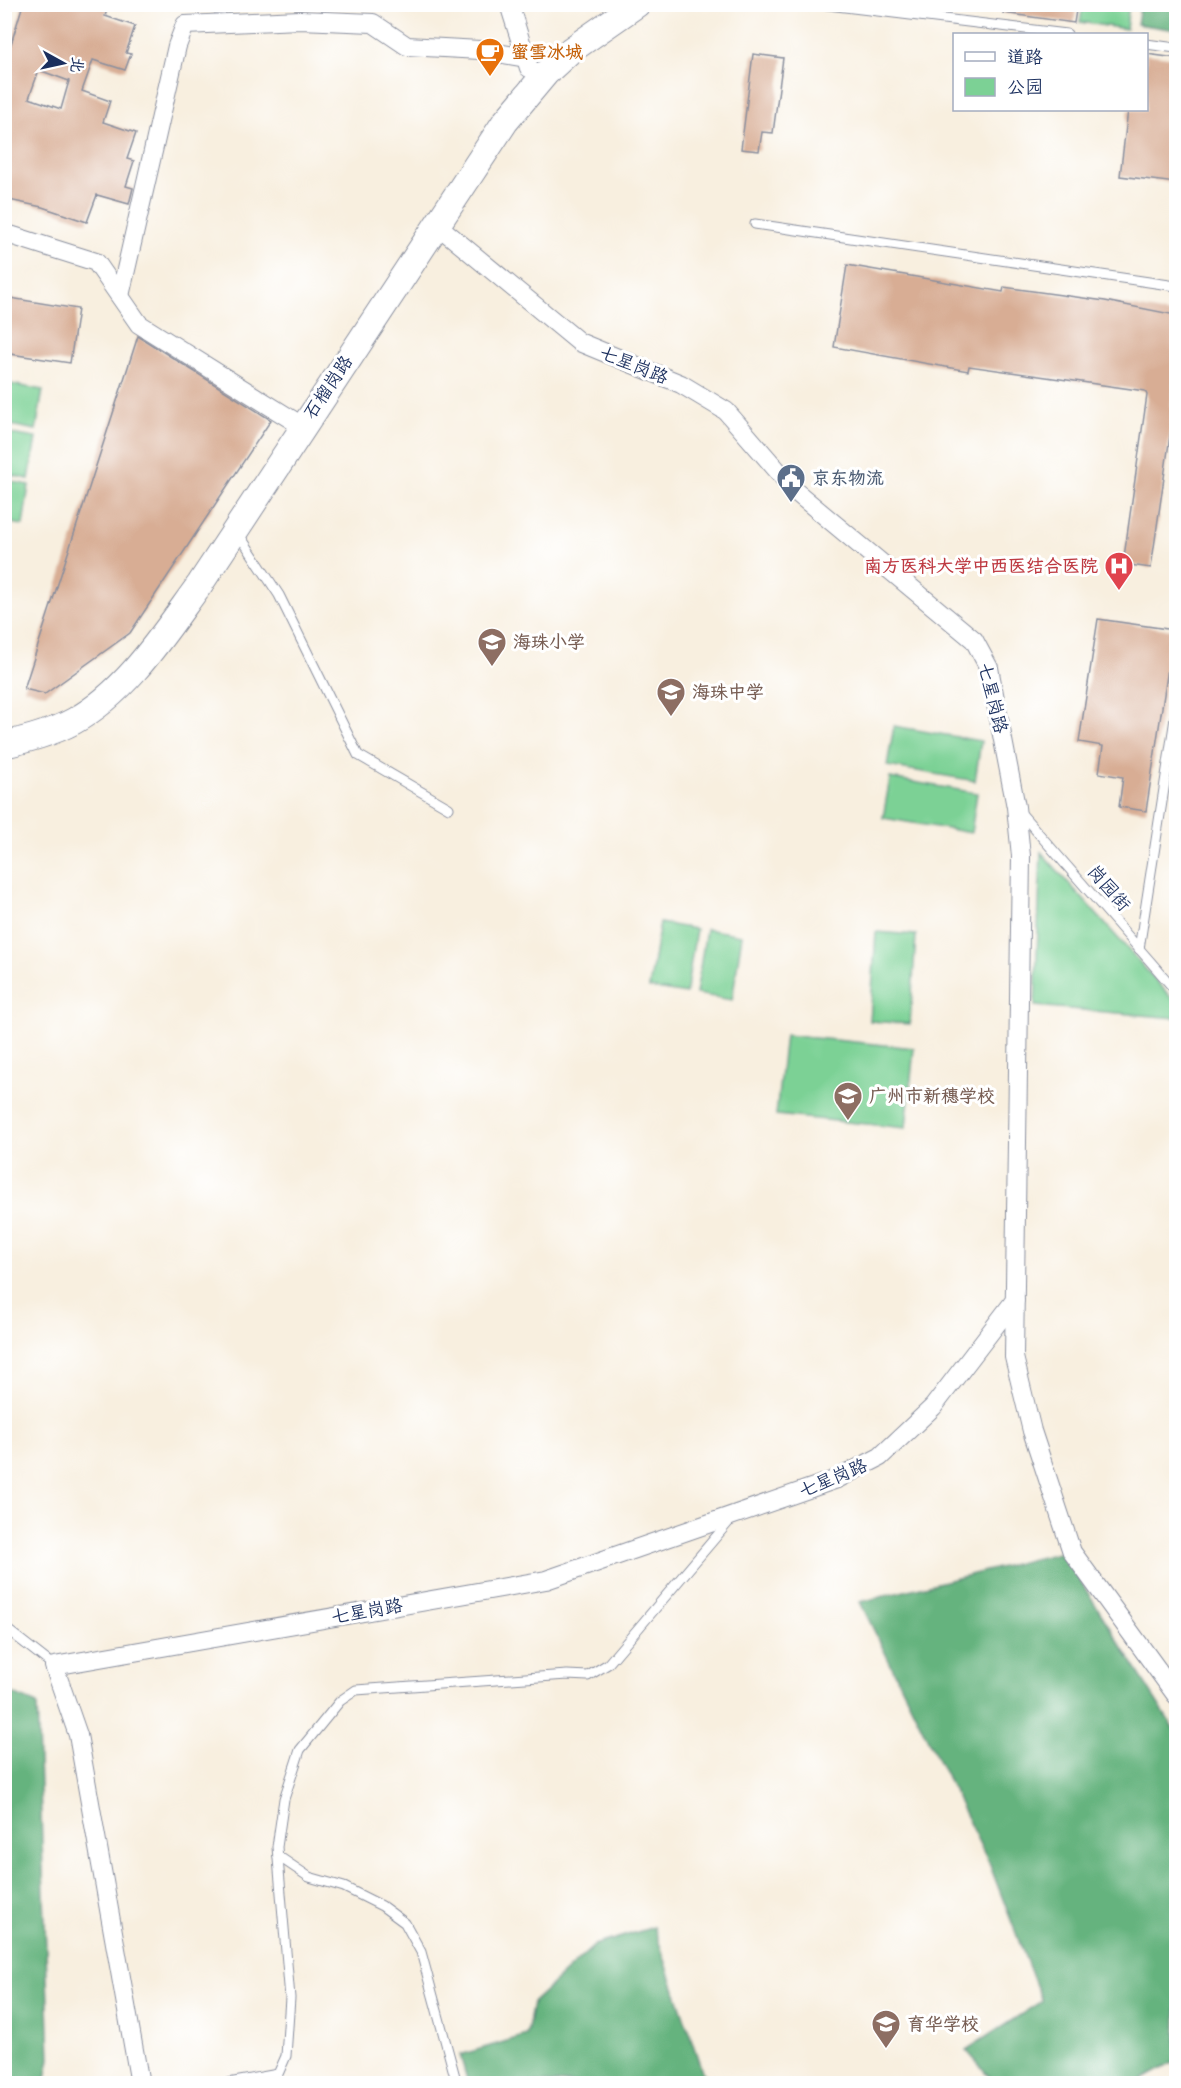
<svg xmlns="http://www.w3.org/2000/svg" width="1181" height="2088" font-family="Mynerve,'LXGW WenKai TC',sans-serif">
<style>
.green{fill:#7cd195;stroke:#4c807a;stroke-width:1.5}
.forest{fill:#65b37e;stroke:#40716e;stroke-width:1.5}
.building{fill:#d8ad94;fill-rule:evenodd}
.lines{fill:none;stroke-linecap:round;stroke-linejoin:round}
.service-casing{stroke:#8a8f9e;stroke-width:11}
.minor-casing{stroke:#8a8f9e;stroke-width:20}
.secondary-casing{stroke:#8a8f9e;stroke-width:28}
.service{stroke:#fff;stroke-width:9}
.minor{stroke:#fff;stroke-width:18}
.secondary{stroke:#fff;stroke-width:26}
.labels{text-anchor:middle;stroke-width:6;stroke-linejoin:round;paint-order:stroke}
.food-label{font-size:18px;font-weight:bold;fill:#c56008;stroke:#fff;text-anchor:start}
.street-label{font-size:18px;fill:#1b2f5e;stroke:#fff}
.service-label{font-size:18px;font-weight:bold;fill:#4e5e75;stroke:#fff;text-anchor:start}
.health-label{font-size:18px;font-weight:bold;fill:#be3a42;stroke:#fff;text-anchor:end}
.education-label{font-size:18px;font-weight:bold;fill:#785e54;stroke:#fff;text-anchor:start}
</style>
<rect width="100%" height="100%" fill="#fff"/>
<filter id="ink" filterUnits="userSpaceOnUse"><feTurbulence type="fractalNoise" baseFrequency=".0167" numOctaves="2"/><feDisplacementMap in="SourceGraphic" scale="12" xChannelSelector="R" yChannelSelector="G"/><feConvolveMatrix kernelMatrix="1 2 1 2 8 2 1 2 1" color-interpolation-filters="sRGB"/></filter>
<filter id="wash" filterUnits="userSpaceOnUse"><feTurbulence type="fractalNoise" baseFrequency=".008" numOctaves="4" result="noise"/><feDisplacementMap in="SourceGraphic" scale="24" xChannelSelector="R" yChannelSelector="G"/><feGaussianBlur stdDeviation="1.35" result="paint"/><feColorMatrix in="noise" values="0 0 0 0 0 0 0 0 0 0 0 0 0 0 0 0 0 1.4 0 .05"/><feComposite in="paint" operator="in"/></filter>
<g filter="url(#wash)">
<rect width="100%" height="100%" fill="#f8efdf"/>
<g class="green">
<polygon points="1083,5 1129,5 1126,29 1080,22"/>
<polygon points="5,383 43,390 36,430 5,424"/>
<polygon points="5,433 36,438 29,479 5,474"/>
<polygon points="5,480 29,485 23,525 5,522"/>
<polygon points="894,726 981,741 975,781 887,766"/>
<polygon points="890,778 977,793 971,833 883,818"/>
<polygon points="1041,852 1176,1003 1176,1018 1035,1006"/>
<polygon points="660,923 696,929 686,994 649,988"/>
<polygon points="706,929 742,935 732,1000 696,994"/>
<polygon points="876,932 916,935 910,1024 870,1021"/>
<polygon points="785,1035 914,1048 906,1128 776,1115"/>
</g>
<g class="forest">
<polygon points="1140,5 1176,5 1176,30 1137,24"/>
<polygon points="1062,1552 1176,1732 1176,2061 1137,2083 995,2083 966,2050 1042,2001 989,1863 860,1602"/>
<polygon points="4,1690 37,1704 50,2059 45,2083 5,2083"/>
<polygon points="654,1927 706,2083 468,2083 460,2055 527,2035 533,2002 595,1945"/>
</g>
<g id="blocks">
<g class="building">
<path d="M23 4H109L105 16 135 26 126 53 131 54 125 70 93 60 82 91 110 101 103 122 136 133 127 159 134 161 126 186 133 188 129 204 97 195 87 222 42 207 4 199V42L11 44ZM39 70 69 81 61 109 29 98Z"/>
<polygon points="1004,4 1077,4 1074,23 1003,13"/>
<polygon points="753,54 783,58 773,133 762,132 759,151 741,149"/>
<polygon points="1146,54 1176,58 1176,183 1120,176 1128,110 1146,110"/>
<polygon points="847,265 1003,292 1004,287 1105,301 1176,315 1176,374 1171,407 1174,408 1151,568 1123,564 1147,395 1145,391 969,366 968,371 834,347"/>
<polygon points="4,297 78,309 70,363 4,353"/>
<polygon points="138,336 271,420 130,633 45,694 24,689"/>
<polygon points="1098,619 1174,630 1146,811 1119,807 1123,777 1099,773 1103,746 1079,742"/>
</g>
</g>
</g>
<g filter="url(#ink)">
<use href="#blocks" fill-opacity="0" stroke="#8a8f9e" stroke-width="1.5"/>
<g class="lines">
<g class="service-casing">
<g id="service">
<polyline points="820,4 1067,34"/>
<polyline points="1146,44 1176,48"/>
<polyline points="755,224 1176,286"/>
<polyline points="238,533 279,595 358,755 449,808"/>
<polyline points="1019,811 1176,991"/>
<polyline points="1139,949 1176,712"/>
<polyline points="4,1627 54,1666"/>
<polyline points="278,1856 309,1877 344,1887 382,1906 405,1923 421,1952 457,2084"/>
<polyline points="223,2084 278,2074 286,2056 290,1998 277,1847 284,1799 300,1750 340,1701 356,1690 567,1675 588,1676 608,1664 732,1518"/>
</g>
</g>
<g class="minor-casing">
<g id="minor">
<polyline points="509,4 529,68"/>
<polyline points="436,224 579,342 681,384 726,411 796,492 974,640 989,668 1016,807 1021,856 1014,1357 1032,1431 1072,1552 1176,1695"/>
<polyline points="4,233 96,262 139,324 302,426"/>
<polyline points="120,296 177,46 185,25 300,20 373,23 407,46 480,50 526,58"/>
<polyline points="140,2084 78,1735 54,1666 546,1580 837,1479 880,1457 933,1407 1015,1300"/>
</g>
</g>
<g class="secondary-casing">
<path id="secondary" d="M4 745C28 739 52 733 74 721 128 691 164 633 200 584L505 122 546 73 571 50 637 4"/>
</g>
<use href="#service" class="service"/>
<use href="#minor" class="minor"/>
<use href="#secondary" class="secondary"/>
</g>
</g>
<defs>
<g id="cafe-pin" transform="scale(1.5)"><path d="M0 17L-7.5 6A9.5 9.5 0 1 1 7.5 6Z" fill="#e8710a" stroke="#fff"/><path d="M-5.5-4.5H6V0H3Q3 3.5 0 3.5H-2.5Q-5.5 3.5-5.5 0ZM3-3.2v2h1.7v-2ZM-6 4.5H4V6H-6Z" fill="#fff"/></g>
<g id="civic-pin" transform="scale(1.5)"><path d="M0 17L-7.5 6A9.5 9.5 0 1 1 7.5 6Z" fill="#5c6f8a" stroke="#fff"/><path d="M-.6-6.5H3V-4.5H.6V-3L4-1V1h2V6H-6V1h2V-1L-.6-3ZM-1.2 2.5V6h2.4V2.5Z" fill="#fff"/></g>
<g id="hospital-pin" transform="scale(1.5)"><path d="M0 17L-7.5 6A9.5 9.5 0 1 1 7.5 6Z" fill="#e0444e" stroke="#fff"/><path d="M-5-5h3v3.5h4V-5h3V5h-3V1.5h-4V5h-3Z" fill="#fff"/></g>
<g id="school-pin" transform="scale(1.5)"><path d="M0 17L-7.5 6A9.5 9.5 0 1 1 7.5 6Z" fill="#8d6e63" stroke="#fff"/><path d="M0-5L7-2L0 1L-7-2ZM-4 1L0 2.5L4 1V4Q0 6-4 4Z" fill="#fff"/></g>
</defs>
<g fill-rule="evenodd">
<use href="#cafe-pin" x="490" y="52"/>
<use href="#civic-pin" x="791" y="478"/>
<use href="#hospital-pin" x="1119" y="566"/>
<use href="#school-pin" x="492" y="642"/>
<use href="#school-pin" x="671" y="692"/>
<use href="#school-pin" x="848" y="1096"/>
<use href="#school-pin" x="886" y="2024"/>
</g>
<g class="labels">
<g class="food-label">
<text x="511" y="58">蜜雪冰城</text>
</g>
<g class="street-label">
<text transform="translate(634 365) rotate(22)" y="6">七星岗路</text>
<text transform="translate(328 387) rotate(-56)" y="6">石榴岗路</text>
<text transform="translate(993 698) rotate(76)" y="6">七星岗路</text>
<text transform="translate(1109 888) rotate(49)" y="6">岗园街</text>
<text transform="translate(833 1478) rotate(-23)" y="6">七星岗路</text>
<text transform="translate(367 1611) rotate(-10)" y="6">七星岗路</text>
</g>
<g class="service-label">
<text x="812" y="484">京东物流</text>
</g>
<g class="health-label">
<text x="1098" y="572">南方医科大学中西医结合医院</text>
</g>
<g class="education-label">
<text x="513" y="648">海珠小学</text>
<text x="692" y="698">海珠中学</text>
<text x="869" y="1102">广州市新穗学校</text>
<text x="907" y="2030">育华学校</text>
</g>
</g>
<rect width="1181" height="2088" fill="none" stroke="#fff" stroke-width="24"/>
<rect x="953" y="33" width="195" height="78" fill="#ffffff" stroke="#a4acbf" stroke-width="1.5"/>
<rect x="965" y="52" width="30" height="9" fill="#ffffff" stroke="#a4acbf" stroke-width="1.5"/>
<text x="1007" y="63" font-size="18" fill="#1b2f5e">道路</text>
<rect x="965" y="78" width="30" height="18" fill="#7cd195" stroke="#a4acbf" stroke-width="1.5"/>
<text x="1007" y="93" font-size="18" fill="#1b2f5e">公园</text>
<g transform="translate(63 63) rotate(98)" stroke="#ffffff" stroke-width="4.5" paint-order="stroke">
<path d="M0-4.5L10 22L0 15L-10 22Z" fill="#1b2f5e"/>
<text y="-9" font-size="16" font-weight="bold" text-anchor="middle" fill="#1b2f5e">北</text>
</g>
</svg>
